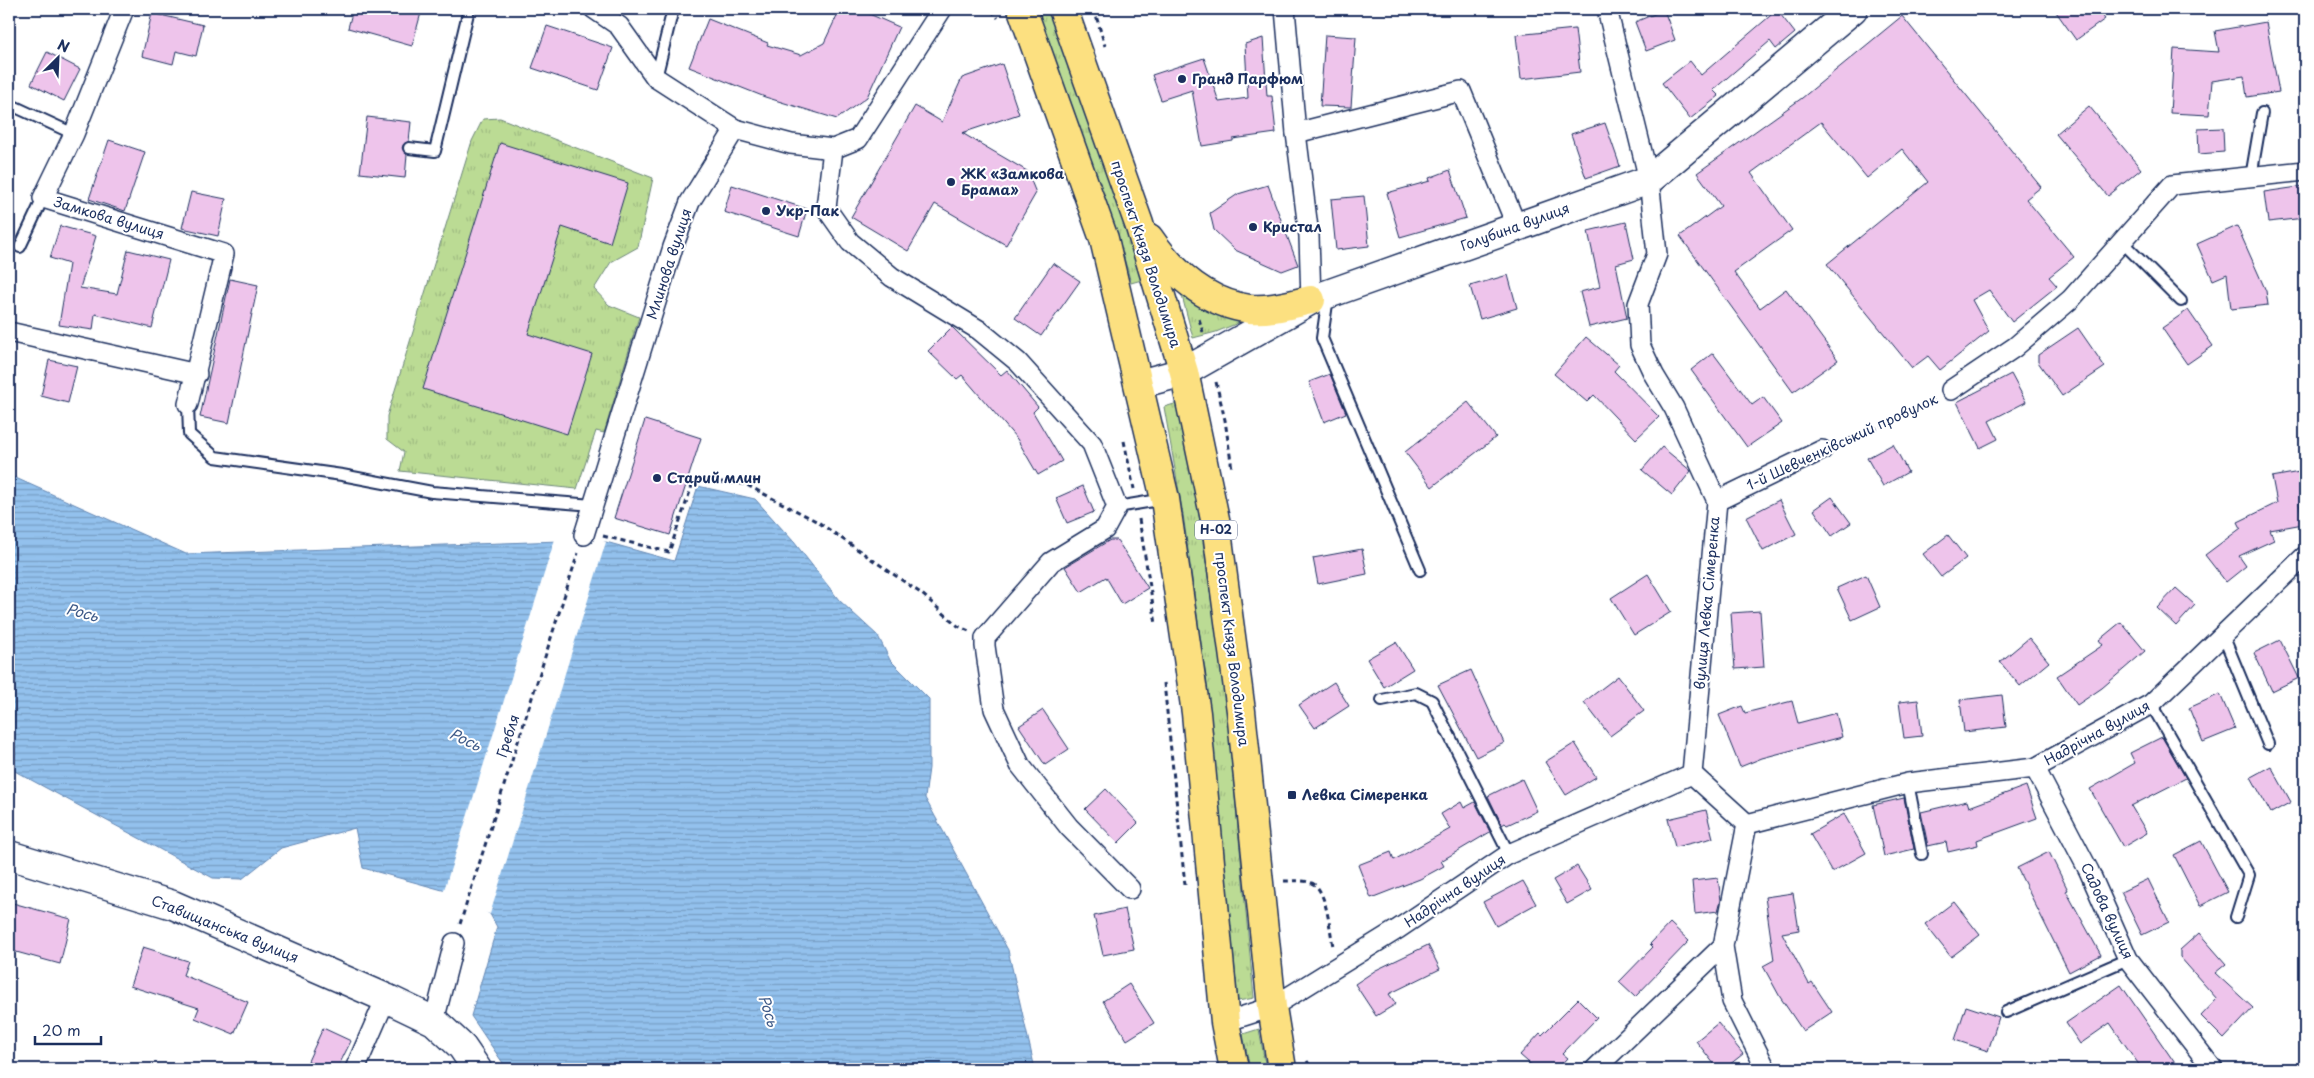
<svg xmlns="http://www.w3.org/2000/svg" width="2314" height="1078" font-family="'Playpen Sans',sans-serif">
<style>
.grass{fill:url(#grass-tufts);stroke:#6b8579}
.water{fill:url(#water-rules);stroke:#6387b4}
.pier{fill:#fff}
.building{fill:#eec4eb;stroke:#1b2f5e}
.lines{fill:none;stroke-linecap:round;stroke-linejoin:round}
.lane-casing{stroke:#1b2f5e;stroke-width:14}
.street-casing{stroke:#1b2f5e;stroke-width:22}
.secondary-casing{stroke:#1b2f5e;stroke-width:31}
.primary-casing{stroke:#1b2f5e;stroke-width:31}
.path{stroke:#1b2f5e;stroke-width:3;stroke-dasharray:5 4;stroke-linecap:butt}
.lane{stroke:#fff;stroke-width:10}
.street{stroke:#fff;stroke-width:19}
.secondary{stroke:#fff;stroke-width:28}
.primary{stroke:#fce080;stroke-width:28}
.poi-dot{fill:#1b2f5e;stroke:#fff;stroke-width:2}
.labels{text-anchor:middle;stroke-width:4;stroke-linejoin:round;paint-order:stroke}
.shield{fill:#fff;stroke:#5f6d8e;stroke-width:1}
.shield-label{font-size:12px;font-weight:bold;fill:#1b2f5e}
.poi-label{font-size:14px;font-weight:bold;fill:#1b2f5e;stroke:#fff;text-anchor:start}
.street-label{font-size:14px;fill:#1b2f5e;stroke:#fff}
.water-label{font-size:15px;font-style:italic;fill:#3f5b89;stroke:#fff}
</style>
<defs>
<pattern id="grass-tufts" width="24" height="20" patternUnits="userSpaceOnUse" patternTransform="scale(1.25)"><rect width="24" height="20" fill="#bbdb94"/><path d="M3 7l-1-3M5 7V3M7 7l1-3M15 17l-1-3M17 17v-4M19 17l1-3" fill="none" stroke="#a0bc82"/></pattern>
<pattern id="water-rules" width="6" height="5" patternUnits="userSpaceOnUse" patternTransform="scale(1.25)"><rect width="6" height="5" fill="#93c1ed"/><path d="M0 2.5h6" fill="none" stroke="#779dc3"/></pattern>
</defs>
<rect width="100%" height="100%" fill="#fff"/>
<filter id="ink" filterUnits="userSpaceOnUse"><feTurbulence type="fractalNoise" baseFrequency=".02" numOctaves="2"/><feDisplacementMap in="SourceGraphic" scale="10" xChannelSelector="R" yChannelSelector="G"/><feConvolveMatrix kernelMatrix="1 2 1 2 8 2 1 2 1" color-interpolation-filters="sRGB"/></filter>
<g filter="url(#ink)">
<g class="grass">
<polygon points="1037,9 1048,9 1145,279 1131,283 1116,229"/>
<polygon points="500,118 653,178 638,247 611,262 594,289 609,305 639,317 604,433 596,431 577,489 400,471 404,452 387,439 387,416 472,141 483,119"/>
<polygon points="1181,292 1248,319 1216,332 1193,338"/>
<polygon points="1178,403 1199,515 1226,700 1254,998 1238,1001 1209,701 1183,514 1164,407"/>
<polygon points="1259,1029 1266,1069 1250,1069 1243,1034"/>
</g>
<polygon class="water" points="9,475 186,554 560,541 606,542 674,561 698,486 755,499 794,542 839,600 878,636 890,660 929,699 929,768 925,798 1008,950 1035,1069 507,1069 471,1016 497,927 490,914 446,891 363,868 355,828 281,848 242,879 213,878 9,768"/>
<polygon class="pier" points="555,539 598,539 606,542 490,914 476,910 443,893"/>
<g class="building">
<polygon points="353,9 422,9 412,46 348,28"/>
<polygon points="840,9 858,9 899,27 867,97 837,119 765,97 689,67 708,19 768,43 767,45 801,55 824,43"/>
<polygon points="2054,9 2097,9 2105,19 2076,40"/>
<polygon points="1664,10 1675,40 1646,51 1635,22"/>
<polygon points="1777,10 1795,33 1776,49 1770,41 1713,90 1719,96 1690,119 1662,83 1690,61 1701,75"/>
<polygon points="152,13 203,25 196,56 176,51 173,64 142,56"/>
<polygon points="1902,16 2041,187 2026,199 2074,257 2049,277 2057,286 2012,322 1989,290 1972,300 1989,331 1940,370 1928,356 1912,368 1827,264 1928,182 1902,149 1867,178 1821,122 1751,173 1792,230 1734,272 1760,308 1786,289 1838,360 1793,392 1680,236 1721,206 1697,173 1802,98"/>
<polygon points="2266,22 2279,92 2247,97 2244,76 2212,81 2209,115 2170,113 2174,49 2219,52 2215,31"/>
<polygon points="547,26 613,48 598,90 532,68"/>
<polygon points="1575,29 1580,72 1521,79 1516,35"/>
<polygon points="1325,35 1356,37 1351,107 1320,106"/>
<polygon points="1263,38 1267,96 1272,96 1276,133 1233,139 1233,141 1202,146 1192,90 1161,100 1152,75 1204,58 1219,102 1248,98 1245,44"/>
<polygon points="47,52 80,69 64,101 31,84"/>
<polygon points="1002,64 1019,114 962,133 1027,171 1036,193 1006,245 935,204 908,251 851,217 915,106 942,122 962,78"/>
<polygon points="2089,106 2141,169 2108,196 2056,134"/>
<polygon points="367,117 411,122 409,141 404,144 402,148 407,155 405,178 360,173"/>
<polygon points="1605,123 1620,166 1586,178 1571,134"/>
<polygon points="2223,128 2224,152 2199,154 2198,129"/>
<polygon points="109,140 145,152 125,211 89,199"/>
<polygon points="500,143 628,183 610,243 562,227 528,334 592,354 567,434 423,389"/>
<polygon points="1450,170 1466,218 1400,237 1387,193 1430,181 1429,178"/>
<polygon points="732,185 807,209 799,236 724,212"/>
<polygon points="1268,185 1298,265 1282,271 1235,250 1214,230 1210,213 1238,194"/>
<polygon points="2305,186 2305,218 2268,222 2264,192"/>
<polygon points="191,192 226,199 218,236 182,228"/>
<polygon points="1364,196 1369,246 1336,250 1331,199"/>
<polygon points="1626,222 1634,259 1616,264 1627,318 1589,327 1580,292 1600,287 1588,231"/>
<polygon points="60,226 96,236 80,288 117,294 128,250 169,260 152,328 95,314 93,330 59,325 69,264 50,258"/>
<polygon points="2237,226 2266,291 2268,305 2231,309 2227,274 2213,280 2197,244"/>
<polygon points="1053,263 1080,281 1041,336 1015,318"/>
<polygon points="1508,275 1517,308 1480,319 1470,286"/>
<polygon points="230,279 258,285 229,423 200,417"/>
<polygon points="2188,310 2213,346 2187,364 2162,328"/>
<polygon points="952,327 1001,375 1007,370 1038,407 1033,412 1062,461 1038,475 1017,439 962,375 957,379 928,351"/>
<polygon points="2078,328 2105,367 2062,396 2038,362 2038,355"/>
<polygon points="1586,337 1619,365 1614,371 1659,417 1636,439 1594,395 1587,402 1554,374"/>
<polygon points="1713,353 1752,405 1763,397 1782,423 1747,447 1691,370"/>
<polygon points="49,360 77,366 68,403 41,396"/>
<polygon points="1330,374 1346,413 1324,422 1309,382"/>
<polygon points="2011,374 2026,402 1989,421 1998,439 1980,448 1957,402"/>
<polygon points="1468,402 1496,437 1432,487 1405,452"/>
<polygon points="645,420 701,438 670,535 614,518"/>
<polygon points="1893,444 1908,472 1883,486 1867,458"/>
<polygon points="1662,447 1691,471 1672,495 1642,470"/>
<polygon points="2305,471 2305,502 2299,503 2303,524 2270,530 2274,540 2239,556 2246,566 2226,582 2205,555 2241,528 2238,522 2277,503 2272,477"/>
<polygon points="1083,486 1094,512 1067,523 1056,498"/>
<polygon points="1832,497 1851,523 1832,536 1814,510"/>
<polygon points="1779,500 1796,534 1763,551 1746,517"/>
<polygon points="1948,535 1966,558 1941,577 1923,554"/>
<polygon points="1110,540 1117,540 1148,588 1122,604 1106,577 1081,592 1065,567"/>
<polygon points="1362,549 1367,574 1318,584 1313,558"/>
<polygon points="1648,574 1671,612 1634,635 1611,598"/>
<polygon points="1866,575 1880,607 1852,620 1837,588"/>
<polygon points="2176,588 2195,605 2176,626 2157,608"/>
<polygon points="1760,611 1764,667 1735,669 1731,613"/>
<polygon points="2121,622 2145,651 2102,688 2077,705 2057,676 2103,645 2099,640"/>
<polygon points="2029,638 2049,662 2020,686 2000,662"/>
<polygon points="2280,640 2299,678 2272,691 2254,653"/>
<polygon points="1396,642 1413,669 1384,687 1367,659"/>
<polygon points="1471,670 1504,743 1476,757 1438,685"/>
<polygon points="1618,676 1644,711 1610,736 1584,702"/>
<polygon points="1334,682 1349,706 1315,728 1299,705"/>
<polygon points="2220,694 2235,729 2203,742 2189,708"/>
<polygon points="2002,695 2006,727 1964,732 1960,700"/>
<polygon points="1918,700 1922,736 1904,738 1899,702"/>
<polygon points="1792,701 1798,723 1836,713 1842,737 1762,758 1740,767 1719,715 1742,706 1745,713"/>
<polygon points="1043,710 1069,749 1045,765 1019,726"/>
<polygon points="2162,737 2186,778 2131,806 2147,833 2123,847 2090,789 2135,763 2130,753"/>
<polygon points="1575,743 1596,777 1566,795 1545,762"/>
<polygon points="2271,766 2291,802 2271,813 2251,777"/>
<polygon points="1522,779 1537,811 1507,825 1505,823 1502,825 1488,796"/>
<polygon points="2026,786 2037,818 1977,840 1978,845 1948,852 1946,842 1928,846 1921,812 1967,801 1969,807"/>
<polygon points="1106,789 1138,823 1118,843 1085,809"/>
<polygon points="1904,798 1914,849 1884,856 1873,805"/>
<polygon points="1461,802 1464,808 1475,802 1490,832 1441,861 1444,866 1420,879 1371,898 1358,865 1391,852 1394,860 1450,829 1441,814"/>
<polygon points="1706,810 1713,838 1675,847 1668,819"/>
<polygon points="1844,814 1866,853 1832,872 1810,834"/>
<polygon points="2201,841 2228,892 2200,906 2174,855"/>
<polygon points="2049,852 2068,890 2066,891 2101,955 2069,972 2017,868"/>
<polygon points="1577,866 1592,890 1567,904 1553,880"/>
<polygon points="1718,878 1721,900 1718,911 1695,914 1692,881"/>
<polygon points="2148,879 2169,922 2142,935 2121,892"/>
<polygon points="1523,881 1536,904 1496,926 1483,902"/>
<polygon points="1793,893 1799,930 1782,933 1809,984 1812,982 1832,1012 1803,1031 1780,997 1763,966 1774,960 1765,897"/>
<polygon points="9,902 71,919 60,964 9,950"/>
<polygon points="1954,902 1980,935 1951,957 1925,924"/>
<polygon points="1125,909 1134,949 1103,955 1094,916"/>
<polygon points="1670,923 1689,941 1635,997 1619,982 1653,947 1650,944"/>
<polygon points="2199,933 2226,964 2215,973 2253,1008 2224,1039 2201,1016 2217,999 2180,957 2180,950"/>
<polygon points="1428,945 1440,969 1389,994 1396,1004 1376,1016 1355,984 1376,970"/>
<polygon points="143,947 188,961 183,975 248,1002 234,1034 195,1018 199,1008 130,986"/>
<polygon points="1129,984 1154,1023 1127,1040 1103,1001"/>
<polygon points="2121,985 2179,1069 2142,1069 2110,1023 2080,1044 2066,1023"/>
<polygon points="1578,999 1597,1018 1562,1054 1567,1058 1557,1069 1536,1069 1520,1055 1540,1033 1542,1035"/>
<polygon points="1966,1006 1999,1017 1988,1051 1955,1040"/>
<polygon points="1718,1023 1743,1054 1724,1069 1718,1069 1696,1041"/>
<polygon points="323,1028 351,1041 337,1069 326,1069 308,1061"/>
</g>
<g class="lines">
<g class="lane-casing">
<g id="lane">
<polyline points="656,78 673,9"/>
<polyline points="9,104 74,134"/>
<polyline points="409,148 435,151 469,9"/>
<polyline points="2251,177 2262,113"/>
<polyline points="2122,242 2181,301"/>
<polyline points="20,247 43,198"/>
<polyline points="1328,297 1322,338 1420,570"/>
<polyline points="188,404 189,434 215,457 342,475 432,492 593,505"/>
<polyline points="1117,507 1165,499"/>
<polyline points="2223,635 2268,744"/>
<polyline points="1382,700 1416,693 1432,701 1509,854"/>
<polyline points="2151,704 2249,875 2236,917"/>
<polyline points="1908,783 1922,854"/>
<polyline points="2006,1012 2128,959"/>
</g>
</g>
<g class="street-casing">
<g id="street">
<polyline points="124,9 74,134 43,198 224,254 188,404"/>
<polyline points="594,9 619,26 656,78 735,129 791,144 833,149 858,139 942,9"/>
<polyline points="1285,9 1296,133 1309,236 1311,300"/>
<polyline points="1607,9 1649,180 1657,254 1638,304 1640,345 1654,375 1674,408 1717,501 1692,774 1747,824 1723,946 1732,1001 1766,1069"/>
<polyline points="1296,133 1461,91 1517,227"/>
<polyline points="833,149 826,208 850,242 892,277 979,330 1018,362 1092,444 1117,507 1105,529 1051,562 985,638 985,646 994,709 1020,765 1069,827 1130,889"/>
<polyline points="9,332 197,374"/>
<polyline points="1951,390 2015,347 2071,299 2172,185 2305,171"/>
<polyline points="1717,501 1822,450"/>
<polyline points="584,535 673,247 690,202 735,129"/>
<polyline points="2035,768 2089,871 2128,959 2213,1069"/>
<polyline points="1747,824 1908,783 2035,768 2151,704 2305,556"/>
<polyline points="434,1021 454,943"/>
<polyline points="1225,1022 1272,1007 1398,929 1509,854 1692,774"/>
<polyline points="355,1069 386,998"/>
<polyline points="1595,1069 1723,946"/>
</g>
</g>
<g class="secondary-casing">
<g id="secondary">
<polyline points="1139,384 1184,372 1311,300 1649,180 1853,9"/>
<polyline points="9,855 173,905 386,998 434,1021 462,1047 477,1069"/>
</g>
</g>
<g class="primary-casing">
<g id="primary">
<polyline points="1022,9 1104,239 1165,499 1196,713 1225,1022 1234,1069"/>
<polyline points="1063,9 1139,224 1184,372 1216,524 1241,711 1272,1007 1282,1069"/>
<path d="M1149 238C1173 273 1206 303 1250 309 1270 311 1292 304 1311 300"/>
</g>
</g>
<g class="path">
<polyline points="982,9 993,12 998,18"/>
<polyline points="1094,9 1105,46"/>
<polyline points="1199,319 1203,332"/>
<polyline points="1216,382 1225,420 1232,469"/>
<polyline points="1124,441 1134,489"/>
<polyline points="1839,443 1871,431 1935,399"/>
<polyline points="1139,519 1156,624"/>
<polyline points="603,536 669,552 694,480 745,484 818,522 922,594 958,626 969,631"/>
<polyline points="1164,683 1185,885"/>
<path d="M1284 881C1293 881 1307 879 1315 885 1327 895 1330 931 1333 946"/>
<polyline points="460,924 578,553"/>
<polyline points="1307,1061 1312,1069"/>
</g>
<use href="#lane" class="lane"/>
<use href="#street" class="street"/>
<use href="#secondary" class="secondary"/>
<use href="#primary" class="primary"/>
</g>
</g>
<g class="poi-dot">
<circle cx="1182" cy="79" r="5"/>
<circle cx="951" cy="182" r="5"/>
<circle cx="766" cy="211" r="5"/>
<circle cx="1253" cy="227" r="5"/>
<circle cx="657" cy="478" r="5"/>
<rect x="1287" y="790" width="10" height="10" rx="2.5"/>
</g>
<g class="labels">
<rect class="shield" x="1195" y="520.5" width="42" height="19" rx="4"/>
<g class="shield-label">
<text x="1216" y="534">Н-02</text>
</g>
<g class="poi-label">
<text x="1192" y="84">Гранд Парфюм</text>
<text x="961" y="179">ЖК «Замкова<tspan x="961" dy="16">Брама»</tspan></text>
<text x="776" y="216">Укр-Пак</text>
<text x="1263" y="232">Кристал</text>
<text x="667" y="483">Старий млин</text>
<text x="1302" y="800">Левка Сімеренка</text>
</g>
<g class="street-label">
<text transform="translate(109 218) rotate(17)" y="5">Замкова вулиця</text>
<text transform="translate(1515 227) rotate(-20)" y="5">Голубина вулиця</text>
<text transform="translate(1146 254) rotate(72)" y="5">проспект Князя Володимира</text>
<text transform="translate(669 264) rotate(-72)" y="5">Млинова вулиця</text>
<text transform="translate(1842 442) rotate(-25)" y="5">1-й Шевченківський провулок</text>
<text transform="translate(1707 603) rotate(-85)" y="5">вулиця Левка Сімеренка</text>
<text transform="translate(1232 649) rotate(83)" y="5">проспект Князя Володимира</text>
<text transform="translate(2097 733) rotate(-29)" y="5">Надрічна вулиця</text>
<text transform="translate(508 736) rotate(-72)" y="5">Гребля</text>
<text transform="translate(1455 891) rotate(-34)" y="5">Надрічна вулиця</text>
<text transform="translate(2107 911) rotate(65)" y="5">Садова вулиця</text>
<text transform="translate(225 929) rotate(22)" y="5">Ставищанська вулиця</text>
</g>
<g class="water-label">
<text transform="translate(82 613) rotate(15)" y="5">Рось</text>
<text transform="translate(465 740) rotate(26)" y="5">Рось</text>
<text transform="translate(768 1011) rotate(72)" y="5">Рось</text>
</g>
</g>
<rect width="2314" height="1078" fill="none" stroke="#fff" stroke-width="30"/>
<rect x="15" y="15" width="2284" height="1048" fill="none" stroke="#1b2f5e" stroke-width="2" filter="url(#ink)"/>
<g transform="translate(58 58) rotate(24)" stroke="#ffffff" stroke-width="4" paint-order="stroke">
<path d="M0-4L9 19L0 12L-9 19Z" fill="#1b2f5e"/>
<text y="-8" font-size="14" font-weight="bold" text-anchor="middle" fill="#1b2f5e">N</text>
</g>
<path d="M35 1036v8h66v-8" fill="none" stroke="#1b2f5e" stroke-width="2.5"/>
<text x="42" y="1036" font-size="15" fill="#1b2f5e" stroke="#ffffff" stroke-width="4" paint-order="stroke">20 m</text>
</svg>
